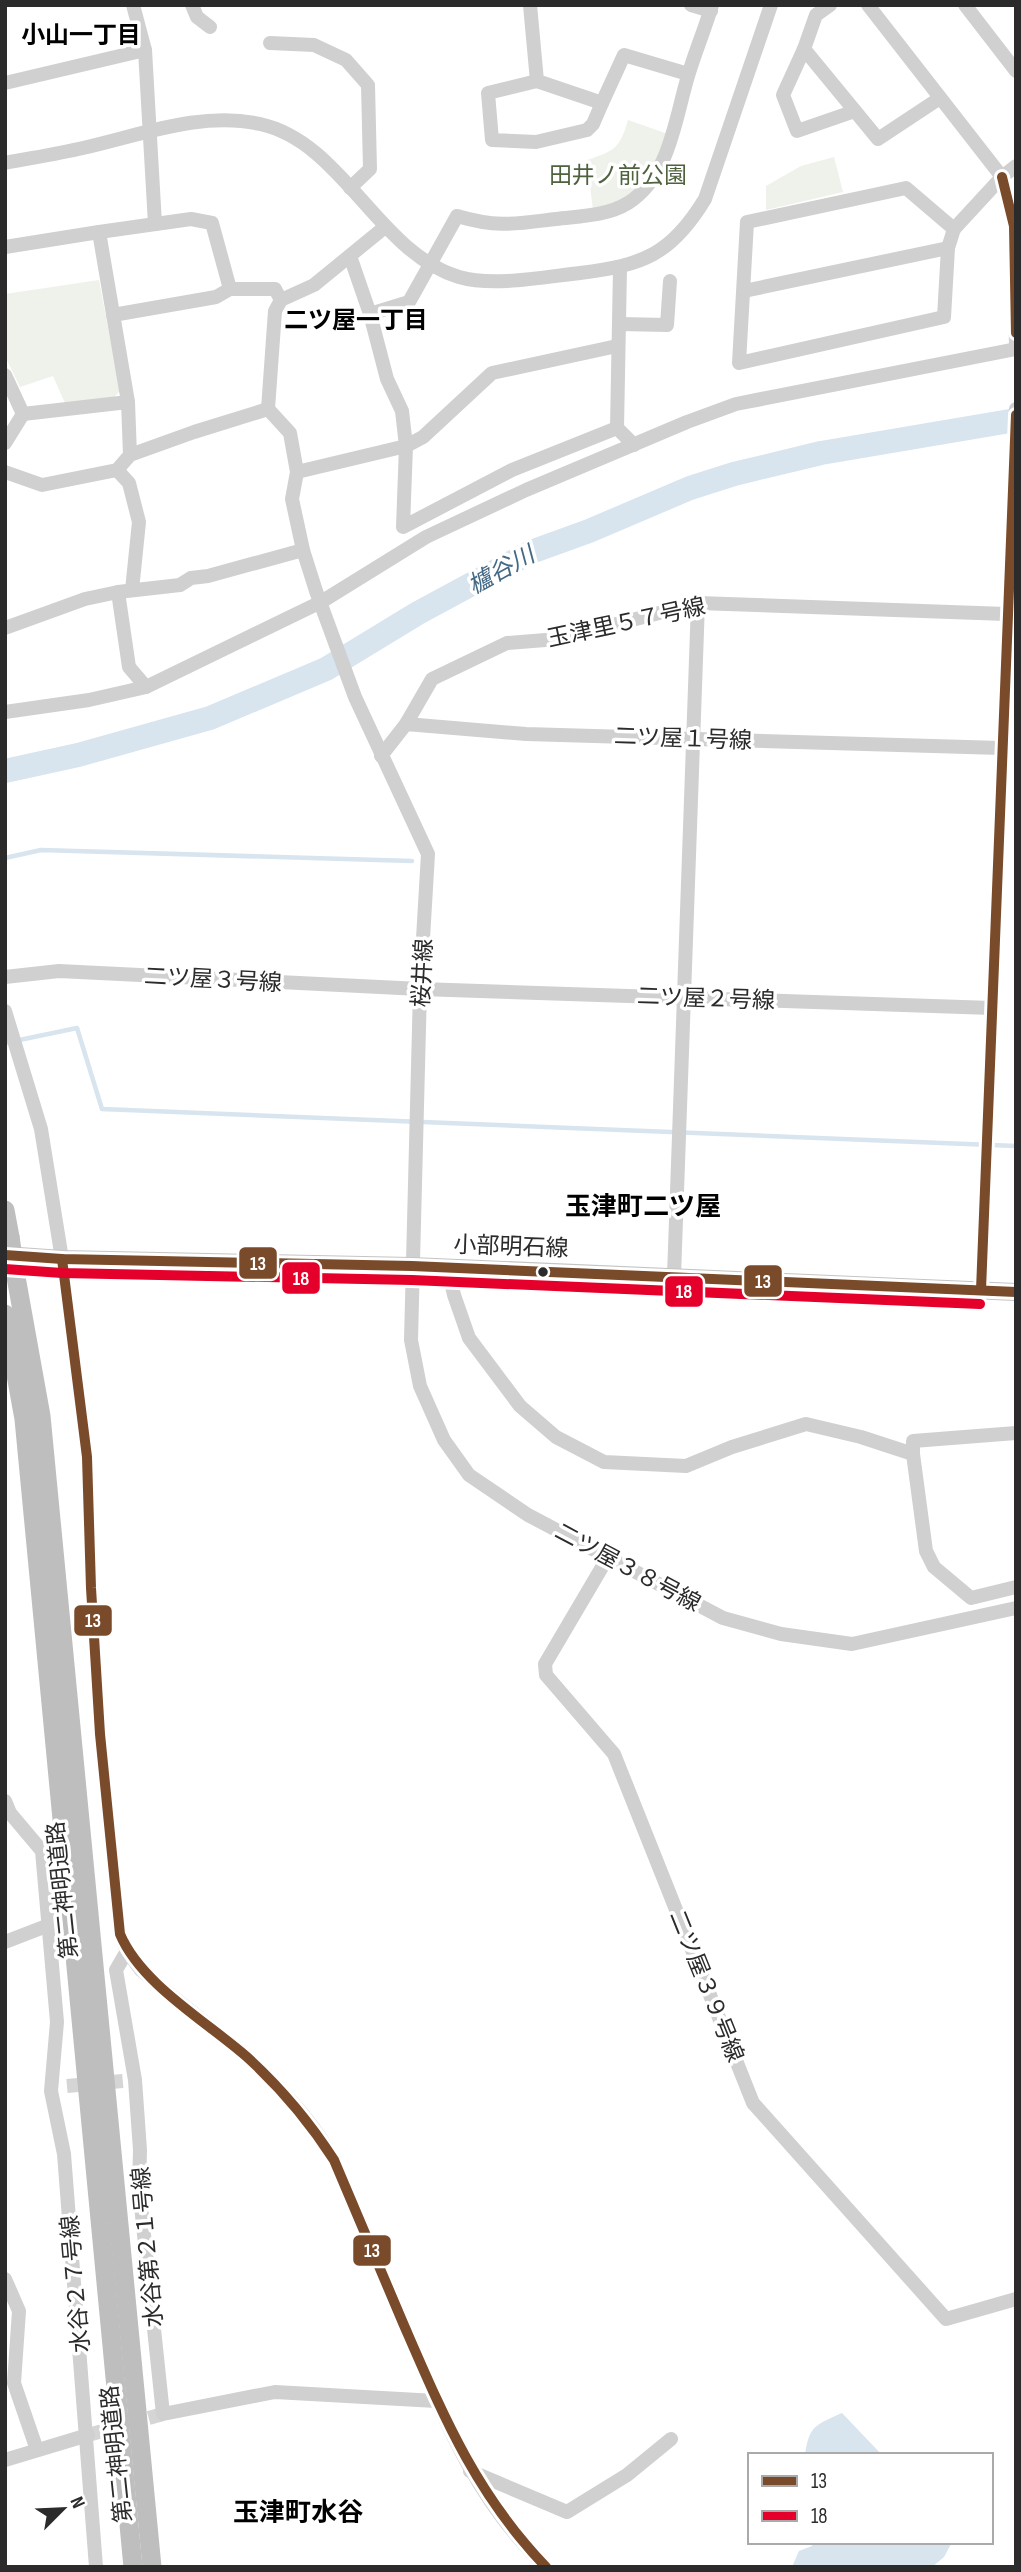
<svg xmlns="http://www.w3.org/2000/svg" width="1021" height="2572" font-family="'Sofia Sans Condensed','Noto Sans JP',sans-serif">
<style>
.green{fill:#eef2eb}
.water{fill:#d8e4ee}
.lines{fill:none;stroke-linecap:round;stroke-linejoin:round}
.stream{stroke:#d8e4ee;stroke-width:4.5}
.river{stroke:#d8e4ee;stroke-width:24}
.minor-tunnel{stroke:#d5d5d5;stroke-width:14;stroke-dasharray:14 7;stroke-linecap:butt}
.minor{stroke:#d0d0d0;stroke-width:14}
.major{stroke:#c4c4c4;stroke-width:18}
.highway{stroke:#bebebe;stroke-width:19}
.highway-bridge{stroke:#bebebe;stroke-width:19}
.bus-1-casing{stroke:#fff;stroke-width:16}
.bus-2-casing{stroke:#fff;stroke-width:16}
.bus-1{stroke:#7a4b2a;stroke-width:10}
.bus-2{stroke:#e4002b;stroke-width:10}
.bus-dot{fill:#2b2b2b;stroke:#fff;stroke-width:2.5}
.labels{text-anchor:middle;stroke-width:7;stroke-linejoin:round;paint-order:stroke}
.park-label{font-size:23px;fill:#4e623e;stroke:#fff}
.street-label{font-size:23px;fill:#2b2b2b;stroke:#fff}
.neighbourhood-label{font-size:24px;font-weight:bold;fill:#000;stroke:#fff}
.water-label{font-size:24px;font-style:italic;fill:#426985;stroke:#fff}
.quarter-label{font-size:26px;font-weight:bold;fill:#000;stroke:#fff}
.line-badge{stroke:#fff;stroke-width:2.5}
.badge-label{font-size:19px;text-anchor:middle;font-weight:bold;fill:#fff}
</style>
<rect width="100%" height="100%" fill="#fff"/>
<g class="green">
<path d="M628 120 668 134 646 180 620 201 593 210 587 160C615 151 620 148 628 120Z"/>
<polygon points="834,157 843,192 766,210 766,186 801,166"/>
<polygon points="99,280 120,391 114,397 65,403 53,376 20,387 5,356 5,294"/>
</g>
<g class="water">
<path d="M842 2413 882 2455H805C809 2425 816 2425 842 2413Z"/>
<polygon points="813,2542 952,2542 944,2557 932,2567 792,2567 799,2551 812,2546"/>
</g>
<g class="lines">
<g class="stream">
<polyline points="5,858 41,850 412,861"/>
<polyline points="5,1043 77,1028 102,1109 1016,1146"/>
</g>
<polyline class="river" points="5,771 78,755 210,718 326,669 418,613 531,552 589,531 690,488 734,474 821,453 1016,420"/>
<g class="minor-tunnel">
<polyline points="67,2086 135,2080"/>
<polyline points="88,2435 163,2414"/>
</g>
<g class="minor">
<polyline points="133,5 145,50 155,224"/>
<polyline points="192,5 197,17 210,27"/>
<polyline points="530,5 537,81 602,103 624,55 688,74"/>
<polyline points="691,5 711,11"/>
<polyline points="830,5 816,15 804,49 878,139 940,98"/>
<polyline points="868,5 1002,177 1014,226 1016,348"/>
<polyline points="965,5 1016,71"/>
<polyline points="270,43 314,45 346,60 368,85 370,169 350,188"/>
<polyline points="804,49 783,95 797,131 855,111"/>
<polyline points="537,81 488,93 492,140 536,142 587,130 593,124 602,103"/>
<polyline points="5,83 145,50"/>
<path d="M5 163C31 158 57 154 83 148 141 135 201 111 260 124 343 142 378 253 459 277 493 287 544 277 580 273 643 265 671 255 705 199L771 5"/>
<polygon points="906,188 954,229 948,248 944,317 739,363 747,222"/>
<polyline points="385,227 314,285 281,300 275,311 268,409 290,433 297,472 292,499 303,550 316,591 355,697 428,854 420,989 411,1340 420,1386 444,1440 469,1475 528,1515 723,1618 781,1634 852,1644 1016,1608"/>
<polyline points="954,229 1002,177 1016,166"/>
<polyline points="99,232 191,219 212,223 230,289 216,297 113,315"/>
<polyline points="5,247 99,232 128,402 23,414"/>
<polyline points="350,256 370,314 387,379 402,411 406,446 403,527 512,470 617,428"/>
<polyline points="620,268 617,428 634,445"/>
<polyline points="230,289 275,289 281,300"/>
<polyline points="744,291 948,248"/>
<path d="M370 314 409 302 457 216C498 228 515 224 556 219 580 216 607 216 628 203 670 176 675 119 688 76 695 52 705 29 712 5"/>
<polyline points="620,324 667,325 670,281"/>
<polyline points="5,375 23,414 5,443"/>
<polyline points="128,402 130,455"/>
<polyline points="117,470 129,483 139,522 132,590"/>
<polyline points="5,472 42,485 117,470 130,455 194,432 268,409"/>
<polyline points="297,472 406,446 423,437 492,373 617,346"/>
<polyline points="118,592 129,667 146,687"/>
<polyline points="5,628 85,599 118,592 180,585 191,578 208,576 303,550"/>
<polyline points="5,712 89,700 146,687 321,602 426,537 526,490 687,422 736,404 1016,349"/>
<polyline points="406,724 432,679 507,643 558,639 698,603 1006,614"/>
<polyline points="381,756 406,724 526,734 1001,748"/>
<polyline points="5,977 59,971 420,989 992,1008"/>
<path d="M5 1011 41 1129 62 1259 87 1457 91 1588 100 1734 120 1934 127 1951 141 1970C209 2029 290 2080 334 2160 359 2219 384 2277 409 2336 445 2421 477 2502 546 2567"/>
<polyline points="448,1269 454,1295 469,1338 520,1406 556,1437 604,1462 686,1466 732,1447 806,1424 861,1437 913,1454 926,1551 934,1567 971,1598 1016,1587"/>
<polyline points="674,1276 698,603"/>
<polyline points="981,1290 1016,409"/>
<polyline points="913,1454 913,1441 1016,1433"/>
<polyline points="608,1557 545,1664 546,1675 614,1754 753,2103 946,2319 1016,2299"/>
<polyline points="5,1801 10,1813 42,1851 57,2022 51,2091 64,2154 96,2567"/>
<polyline points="5,1942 49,1925"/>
<polyline points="127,1951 116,1970 135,2080 140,2150 139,2187 163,2414 275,2392 436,2401"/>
<polyline points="5,2279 19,2311 14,2383 37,2450"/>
<polyline points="5,2460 88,2435"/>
<polyline points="470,2471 567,2512 627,2475 671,2439"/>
</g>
<polyline class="major" points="5,1255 62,1259 412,1266 1016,1292"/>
<g class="highway">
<polyline points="5,1210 10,1237"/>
<polyline points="16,1277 41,1416 152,2567"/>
<polyline points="5,1314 24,1419 133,2567"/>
</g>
<polyline class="highway-bridge" points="10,1237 16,1277"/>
<g class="bus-1-casing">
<g id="bus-1">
<polyline points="1002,177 1014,226 1016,333"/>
<polyline points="5,1255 62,1259 412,1266 1016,1292"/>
<path d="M62 1259 87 1457 91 1588 100 1734 120 1934C141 1984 206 2021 247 2057 281 2088 309 2121 334 2160 357 2214 380 2269 403 2323 443 2415 475 2493 546 2567"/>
<polyline points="981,1290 1016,415"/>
</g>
</g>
<g class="bus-2-casing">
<polyline id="bus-2" points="5,1269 62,1273 412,1280 980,1304"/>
</g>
<use href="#bus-1" class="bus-1"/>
<use href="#bus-2" class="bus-2"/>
</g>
<circle class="bus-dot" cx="543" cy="1272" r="6"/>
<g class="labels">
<g class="park-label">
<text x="618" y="183">田井ノ前公園</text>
</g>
<g class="street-label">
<text transform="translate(626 622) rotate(-12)" y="8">玉津里５７号線</text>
<text transform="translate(683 738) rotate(2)" y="8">二ツ屋１号線</text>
<text transform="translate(422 973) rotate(-87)" y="8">桜井線</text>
<text transform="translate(213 979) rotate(3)" y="8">二ツ屋３号線</text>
<text transform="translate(706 998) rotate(2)" y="8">二ツ屋２号線</text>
<text transform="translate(511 1246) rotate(2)" y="8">小部明石線</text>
<text transform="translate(628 1567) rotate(28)" y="8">二ツ屋３８号線</text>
<text transform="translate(62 1890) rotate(-96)" y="8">第二神明道路</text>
<text transform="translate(707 1986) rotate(68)" y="8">二ツ屋３９号線</text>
<text transform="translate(147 2247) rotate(-95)" y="8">水谷第２１号線</text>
<text transform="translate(75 2284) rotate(-95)" y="8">水谷２７号線</text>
<text transform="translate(116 2454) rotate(-96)" y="8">第二神明道路</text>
</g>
<g class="neighbourhood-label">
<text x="81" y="43">小山一丁目</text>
<text x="356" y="328">二ツ屋一丁目</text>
</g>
<g class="water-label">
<text transform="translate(501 570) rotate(-29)" y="8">櫨谷川</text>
</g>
<g class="quarter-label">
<text x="643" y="1215">玉津町二ツ屋</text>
<text x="298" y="2521">玉津町水谷</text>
</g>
</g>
<g class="line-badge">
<rect x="238" y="1246" width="40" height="34" rx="7" fill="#7a4b2a"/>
<rect x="281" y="1261" width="40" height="34" rx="7" fill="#e4002b"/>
<rect x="743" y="1264" width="40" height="34" rx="7" fill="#7a4b2a"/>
<rect x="664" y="1275" width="40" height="33" rx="7" fill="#e4002b"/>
<rect x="73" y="1604" width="40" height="33" rx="7" fill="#7a4b2a"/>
<rect x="352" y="2234" width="40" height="33" rx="7" fill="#7a4b2a"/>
</g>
<g class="badge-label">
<text x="258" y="1270">13</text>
<text x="301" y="1285">18</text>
<text x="763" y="1288">13</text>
<text x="684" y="1298">18</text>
<text x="93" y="1627">13</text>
<text x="372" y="2257">13</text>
</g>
<rect width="1021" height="2572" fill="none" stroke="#2b2b2b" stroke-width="14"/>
<rect x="748" y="2453" width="245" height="91" fill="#ffffff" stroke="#aaaaaa" stroke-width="2"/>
<rect x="762" y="2476" width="35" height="10" fill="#7a4b2a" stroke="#aaaaaa" stroke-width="2"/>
<text x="811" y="2488" font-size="21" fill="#2b2b2b">13</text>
<rect x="762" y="2511" width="35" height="10" fill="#e4002b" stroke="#aaaaaa" stroke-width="2"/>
<text x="811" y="2523" font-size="21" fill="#2b2b2b">18</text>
<g transform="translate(63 2509) rotate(66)" stroke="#ffffff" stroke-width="5" paint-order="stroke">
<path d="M0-5L12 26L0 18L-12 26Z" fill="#2b2b2b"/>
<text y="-10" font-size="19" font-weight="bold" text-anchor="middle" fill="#2b2b2b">N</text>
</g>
</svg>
